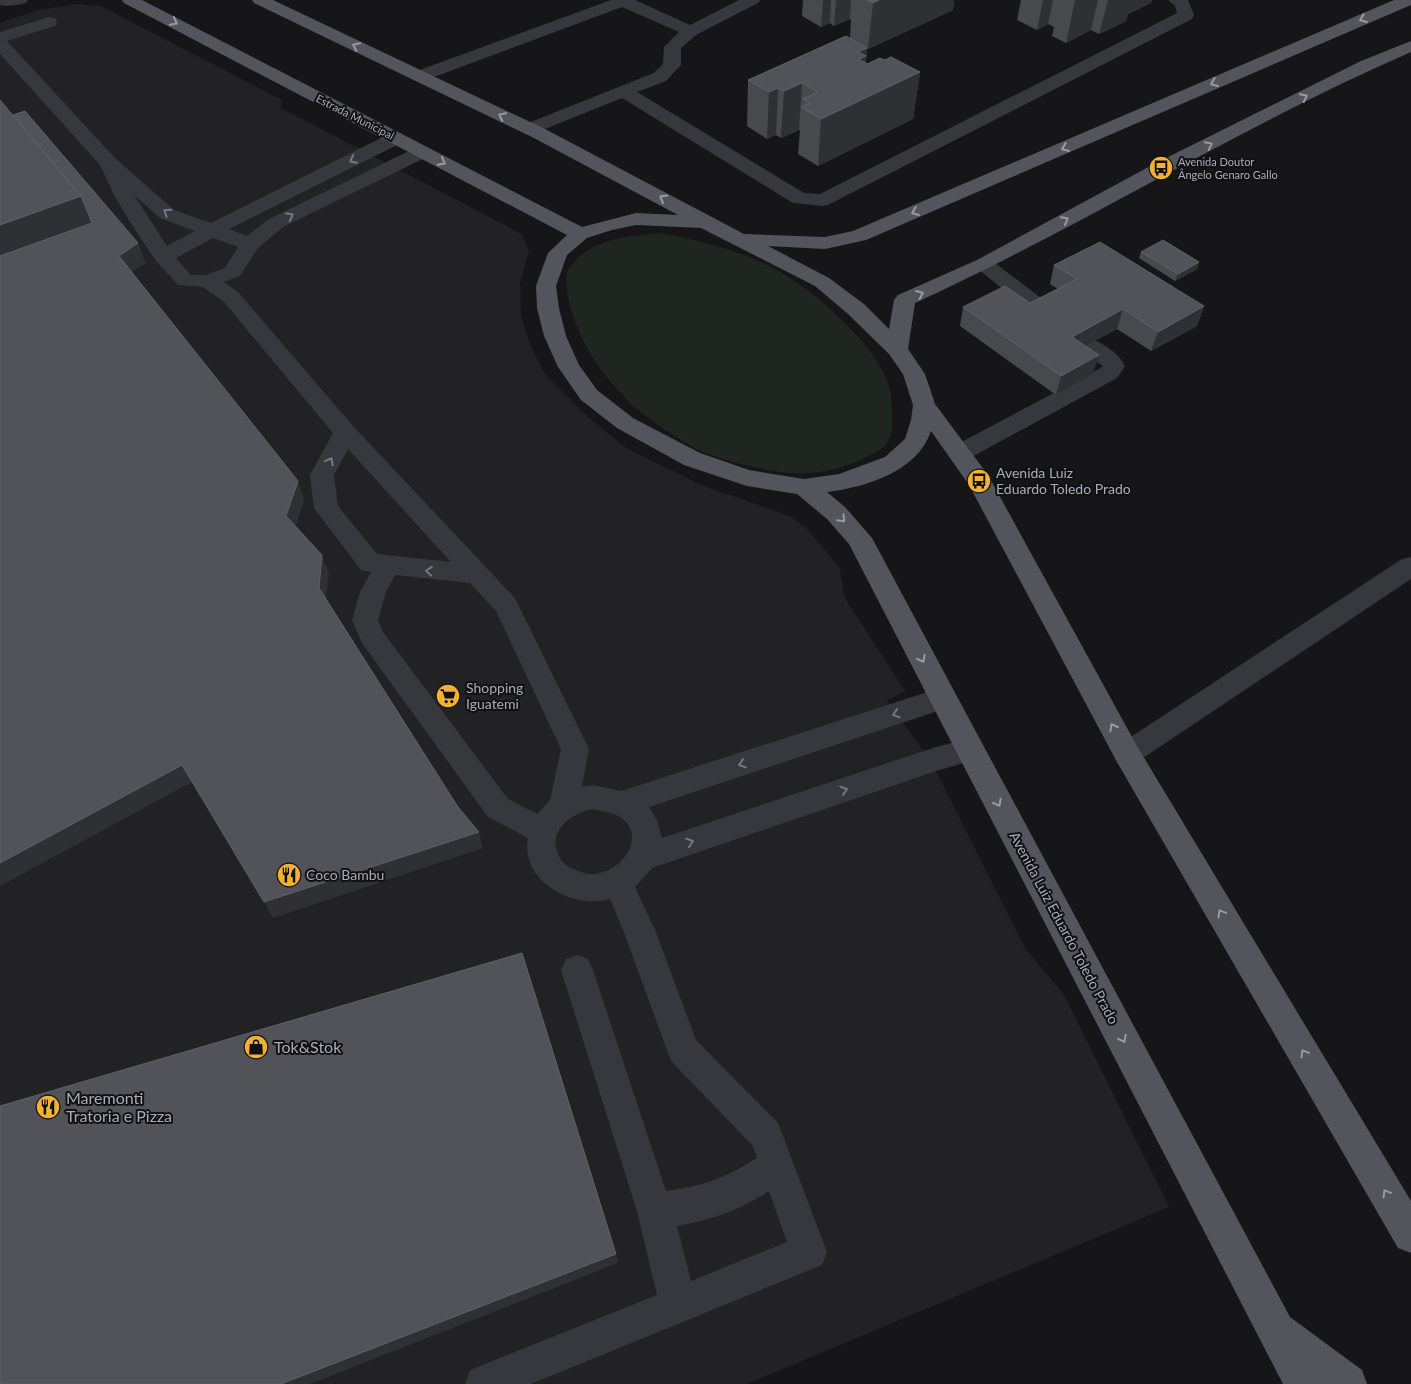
<svg xmlns="http://www.w3.org/2000/svg" width="1411" height="1384" font-family="Lato,sans-serif">
<style>
.built{fill:#222225}
.green{fill:#1e261f}
.lines{fill:none;stroke-linecap:round;stroke-linejoin:round}
.minor{fill:#37383d;fill-rule:evenodd}
.major{fill:#53555c;fill-rule:evenodd}
.wall{fill:#47494d}
.shaded-wall{fill:#2f3033}
.building{fill:#525359;stroke:#5f6168}
.oneway{stroke:#979ba6}
.oneway2{stroke:#757881}
.labels{text-anchor:middle;stroke-width:4;stroke-linejoin:round;paint-order:stroke}
.far-street-label{font-size:11px;fill:#a8adb8;stroke:#111113}
.far-poi-label{font-size:11px;fill:#a8adb8;stroke:#111113;text-anchor:start}
.poi-label{font-size:14px;fill:#a8adb8;stroke:#111113;text-anchor:start}
.street-label{font-size:14px;fill:#a8adb8;stroke:#111113}
.near-poi-label{font-size:16px;fill:#a8adb8;stroke:#111113;text-anchor:start}
</style>
<rect width="100%" height="100%" fill="#161618"/>
<polygon class="built" points="75,4 101,6 282,100 281,108 522,234 529,251 520,283 521,316 531,347 545,374 587,416 626,448 701,485 790,516 808,530 839,567 845,598 905,691 887,701 931,761 1025,948 1064,995 1169,1207 747,1384 0,1384 0,23 34,11"/>
<path class="green" d="M659 233C709 242 757 254 799 284 829 305 883 354 890 390 892 397 891 405 892 412 894 442 887 448 862 459 839 470 815 475 789 473 765 471 725 461 703 452 687 445 653 422 639 411 632 406 626 399 620 392 594 365 576 334 568 297 567 289 565 278 568 270 569 267 574 263 576 260 597 238 630 236 659 233Z"/>
<g class="lines">
<g class="minor">
<path d="M0 0H28L26 3C18 5 8 7 0 5Z"/>
<polygon points="611,0 635,0 690,25 739,0 760,0 758,3 696,35 681,48 681,65 666,81 637,92 804,193 820,194 1177,13 1175,6 1168,0 1188,0 1194,15 1192,19 830,204 823,206 793,203 622,98 535,133 529,135 523,133 520,129 523,125 654,73 663,64 664,47 679,32 622,7 426,80 420,81 414,80 411,76 414,72"/>
<path d="M49 17 55 18 57 22 55 26 7 41 116 159 174 210 211 223 389 134 396 132 403 134 405 138 403 142 229 229 247 236 269 219 415 148 422 146 429 148 431 152 429 156 283 227 258 248 240 276 224 282 238 292 353 426 515 598 589 749 582 787 593 785 621 791 943 687 953 690 957 698 953 706 649 807 657 820 662 838 936 747 971 738 981 742 985 750 981 758 936 771 652 868 635 887 655 930 696 1040 778 1123 827 1252 822 1265 531 1384H465L470 1370 657 1295 637 1211 561 970 566 959 577 955 588 959 593 970 666 1191C704 1186 725 1178 757 1158L753 1146 671 1061 623 930 610 899C573 910 520 881 528 838L488 817 362 643 352 620 360 592 371 572 361 570 314 508 310 475 333 433 224 302 203 287 178 285 156 261 132 225 114 195 100 165 0 54V32ZM134 195 160 218 195 231 167 246ZM213 238 238 247 225 268 206 275H191L176 258ZM348 449 451 562 377 554 338 506 334 475ZM395 575 470 583 496 611 561 749 550 800 537 814 508 799 383 632 378 620 386 592ZM593 809C600 811 609 812 616 815 655 833 615 887 578 871 571 868 563 865 560 858 545 832 571 813 593 809ZM769 1191 787 1242 691 1281 677 1226C709 1221 742 1209 769 1191Z"/>
<polygon points="984,258 991,260 1053,307 1056,312 1053,317 1045,319 1037,317 977,268 974,264 977,260"/>
<path d="M1088 338C1102 342 1119 353 1125 366L1117 378 968 459 960 461 952 459 948 453 952 447 1101 368 1103 366 1080 350 1077 345 1080 340Z"/>
<polygon points="1411,557 1411,579 1137,762 1127,766 1117,762 1113,754 1117,746 1402,559"/>
</g>
<path class="major" d="M122 0H142L582 227 636 213 678 215 532 137 254 3 252 0H273L545 129 744 234 825 237 853 231 1394 0H1411V5L866 240 825 249 768 246 829 278 864 304 889 329 894 300 898 295 977 260 1154 164 1361 61 1411 41V52C1241 126 1083 226 915 303L908 349 925 374 935 404 988 475 1137 746 1411 1201V1253L1398 1248 1117 762 969 485 931 431C917 472 866 487 827 492L845 507 872 538 1290 1317 1362 1370 1367 1384H1283L849 544 827 519 797 494 747 486 684 465 617 428 581 400 558 367 544 336 537 308 536 286 548 253 567 235 124 3ZM636 225 701 228 815 286 848 314 889 354 903 374 913 405 911 420 905 439 885 457 839 474 804 479 749 470 700 453 633 418 597 390 579 365 566 336 559 308 556 286 567 255 587 238 612 230Z"/>
</g>
<g class="wall">
<polygon points="803,0 954,0 953,10 868,49 867,48 866,63 867,64 885,60 920,72 913,119 818,166 798,154 800,130 799,130 781,138 776,135 767,139 747,126 748,80 850,38 851,20 850,19 834,26 830,23 821,27 802,16"/>
<polygon points="1021,0 1152,0 1151,3 1128,14 1126,21 1099,34 1091,30 1066,43 1052,36 1054,27 1048,24 1037,30 1017,20"/>
<polygon points="1141,252 1199,262 1197,269 1175,281 1139,258"/>
<polygon points="1054,265 1204,306 1197,326 1151,351 1117,329 1085,346 1093,374 1056,395 960,326 963,307 1030,303 1058,289 1050,284"/>
</g>
<g class="shaded-wall">
<polygon points="823,0 831,0 830,23 821,27"/>
<polygon points="836,0 851,0 850,19 834,26"/>
<polygon points="879,0 954,0 953,10 868,49 873,3"/>
<polygon points="1043,0 1053,0 1048,24 1037,30"/>
<polygon points="1075,0 1098,0 1091,30 1066,43"/>
<polygon points="1108,0 1152,0 1151,3 1128,14 1126,21 1099,34"/>
<polygon points="867,48 862,99 920,72 913,119 818,166 821,119 858,52"/>
<polygon points="802,83 799,130 781,138 784,91"/>
<polygon points="778,88 776,135 767,139 769,92"/>
<polygon points="81,196 100,242 0,279 0,225"/>
<polygon points="138,243 146,263 127,275 119,256"/>
<polygon points="1199,262 1197,269 1175,281 1178,274"/>
<polygon points="1204,306 1197,326 1151,351 1158,332"/>
<polygon points="1123,309 1117,329 1067,356 1072,337"/>
<polygon points="1099,355 1093,374 1056,395 1061,376"/>
<polygon points="298,481 304,500 293,535 286,516"/>
<polygon points="322,555 329,573 325,607 319,588"/>
<polygon points="182,765 192,782 0,886 0,863"/>
<polygon points="479,832 483,848 273,918 264,902"/>
<polygon points="616,1254 618,1263 310,1384 281,1384"/>
</g>
<g class="building">
<polygon points="867,0 879,0 873,3"/>
<polygon points="846,36 867,48 858,52 866,56 859,59 867,64 880,58 885,60 891,57 920,72 821,119 801,107 810,103 803,99 818,92 802,83 784,91 778,88 769,92 748,80"/>
<polygon points="0,100 81,196 0,225"/>
<polygon points="25,111 138,243 119,256 298,481 286,516 322,555 319,588 458,807 479,832 264,902 182,765 0,863 0,256 92,223 81,196 13,115"/>
<polygon points="1163,240 1199,262 1178,274 1141,252"/>
<polygon points="1100,242 1204,306 1158,332 1123,309 1072,337 1099,355 1061,376 963,307 1005,286 1030,303 1077,279 1054,265"/>
<polygon points="522,953 616,1254 281,1384 0,1384 0,1106"/>
</g>
<defs><path id="oneway-chevron" d="M-2-3.5L2.5 0L-2 3.5" fill="none" stroke-width="1.6" stroke-linecap="round" stroke-linejoin="round" transform="scale(1.25)"/></defs>
<g class="oneway">
<use href="#oneway-chevron" transform="translate(1363 19) rotate(157)"/>
<use href="#oneway-chevron" transform="translate(174 22) rotate(28)"/>
<use href="#oneway-chevron" transform="translate(356 46) rotate(-154)"/>
<use href="#oneway-chevron" transform="translate(1214 83) rotate(157)"/>
<use href="#oneway-chevron" transform="translate(1304 97) rotate(-27)"/>
<use href="#oneway-chevron" transform="translate(502 116) rotate(-154)"/>
<use href="#oneway-chevron" transform="translate(1209 145) rotate(-26)"/>
<use href="#oneway-chevron" transform="translate(1065 148) rotate(157)"/>
<use href="#oneway-chevron" transform="translate(442 162) rotate(28)"/>
<use href="#oneway-chevron" transform="translate(663 198) rotate(-150)"/>
<use href="#oneway-chevron" transform="translate(915 212) rotate(157)"/>
<use href="#oneway-chevron" transform="translate(1065 220) rotate(-28)"/>
<use href="#oneway-chevron" transform="translate(920 294) rotate(-25)"/>
<use href="#oneway-chevron" transform="translate(842 519) rotate(47)"/>
<use href="#oneway-chevron" transform="translate(922 659) rotate(62)"/>
<use href="#oneway-chevron" transform="translate(1113 727) rotate(-119)"/>
<use href="#oneway-chevron" transform="translate(998 803) rotate(62)"/>
<use href="#oneway-chevron" transform="translate(1221 913) rotate(-121)"/>
<use href="#oneway-chevron" transform="translate(1123 1039) rotate(62)"/>
<use href="#oneway-chevron" transform="translate(1304 1053) rotate(-121)"/>
<use href="#oneway-chevron" transform="translate(1386 1193) rotate(-121)"/>
</g>
<g class="oneway2">
<use href="#oneway-chevron" transform="translate(353 160) rotate(153)"/>
<use href="#oneway-chevron" transform="translate(167 212) rotate(-145)"/>
<use href="#oneway-chevron" transform="translate(290 216) rotate(-27)"/>
<use href="#oneway-chevron" transform="translate(330 461) rotate(-62)"/>
<use href="#oneway-chevron" transform="translate(429 571) rotate(-175)"/>
<use href="#oneway-chevron" transform="translate(896 714) rotate(162)"/>
<use href="#oneway-chevron" transform="translate(742 764) rotate(162)"/>
<use href="#oneway-chevron" transform="translate(844 790) rotate(-19)"/>
<use href="#oneway-chevron" transform="translate(690 842) rotate(-19)"/>
</g>
<defs>
<g id="bus-disc" transform="scale(1.25)"><circle r="9.5" fill="#f2b134" stroke="#111113"/><path d="M-5-6H5V4H4V6H2V4H-2V6H-4V4H-5ZM-3.5-4V0h7V-4ZM-3.5 1.2v1.5H-2V1.2ZM2 1.2v1.5H3.5V1.2Z" fill="#111"/></g>
<g id="supermarket-disc" transform="scale(1.25)"><circle r="9.5" fill="#f2b134" stroke="#111113"/><path d="M-6-5.5h2.5l.6 2H6L4.5 2H-2.5L-4.4-4H-6ZM-1.5 3.2a1.3 1.3 0 1 0 .1 0ZM3 3.2a1.3 1.3 0 1 0 .1 0Z" fill="#111"/></g>
<g id="restaurant-disc" transform="scale(1.25)"><circle r="9.5" fill="#f2b134" stroke="#111113"/><path d="M-5-6h1v4h1v-4h1v4h1v-4h1v5L-1.5 .5V6h-2V.5L-5-1ZM5-6V6H3V1.5H1.5Q1.5-4 5-6Z" fill="#111"/></g>
<g id="shop-disc" transform="scale(1.25)"><circle r="9.5" fill="#f2b134" stroke="#111113"/><path d="M-5-2.5h2.3a2.7 3.5 0 0 1 5.4 0H5L5.5 6h-11ZM-1.5-2.5h3a1.5 2.3 0 0 0-3 0Z" fill="#111"/></g>
</defs>
<g fill-rule="evenodd">
<use href="#bus-disc" x="1161" y="168"/>
<use href="#bus-disc" x="979" y="481"/>
<use href="#supermarket-disc" x="448" y="696"/>
<use href="#restaurant-disc" x="289" y="875"/>
<use href="#shop-disc" x="256" y="1047"/>
<use href="#restaurant-disc" x="48" y="1107"/>
</g>
<g class="labels">
<g class="far-street-label">
<text transform="translate(355 117) rotate(27)" y="4">Estrada Municipal</text>
</g>
<g class="far-poi-label">
<text x="1178" y="166">Avenida Doutor<tspan x="1178" dy="13">Ângelo Genaro Gallo</tspan></text>
</g>
<g class="poi-label">
<text x="996" y="478">Avenida Luiz<tspan x="996" dy="16">Eduardo Toledo Prado</tspan></text>
<text x="466" y="693">Shopping<tspan x="466" dy="16">Iguatemi</tspan></text>
<text x="306" y="880">Coco Bambu</text>
</g>
<g class="street-label">
<text transform="translate(1064 928) rotate(62)" y="5">Avenida Luiz Eduardo Toledo Prado</text>
</g>
<g class="near-poi-label">
<text x="274" y="1053">Tok&amp;Stok</text>
<text x="66" y="1104">Maremonti<tspan x="66" dy="18">Tratoria e Pizza</tspan></text>
</g>
</g>
</svg>
